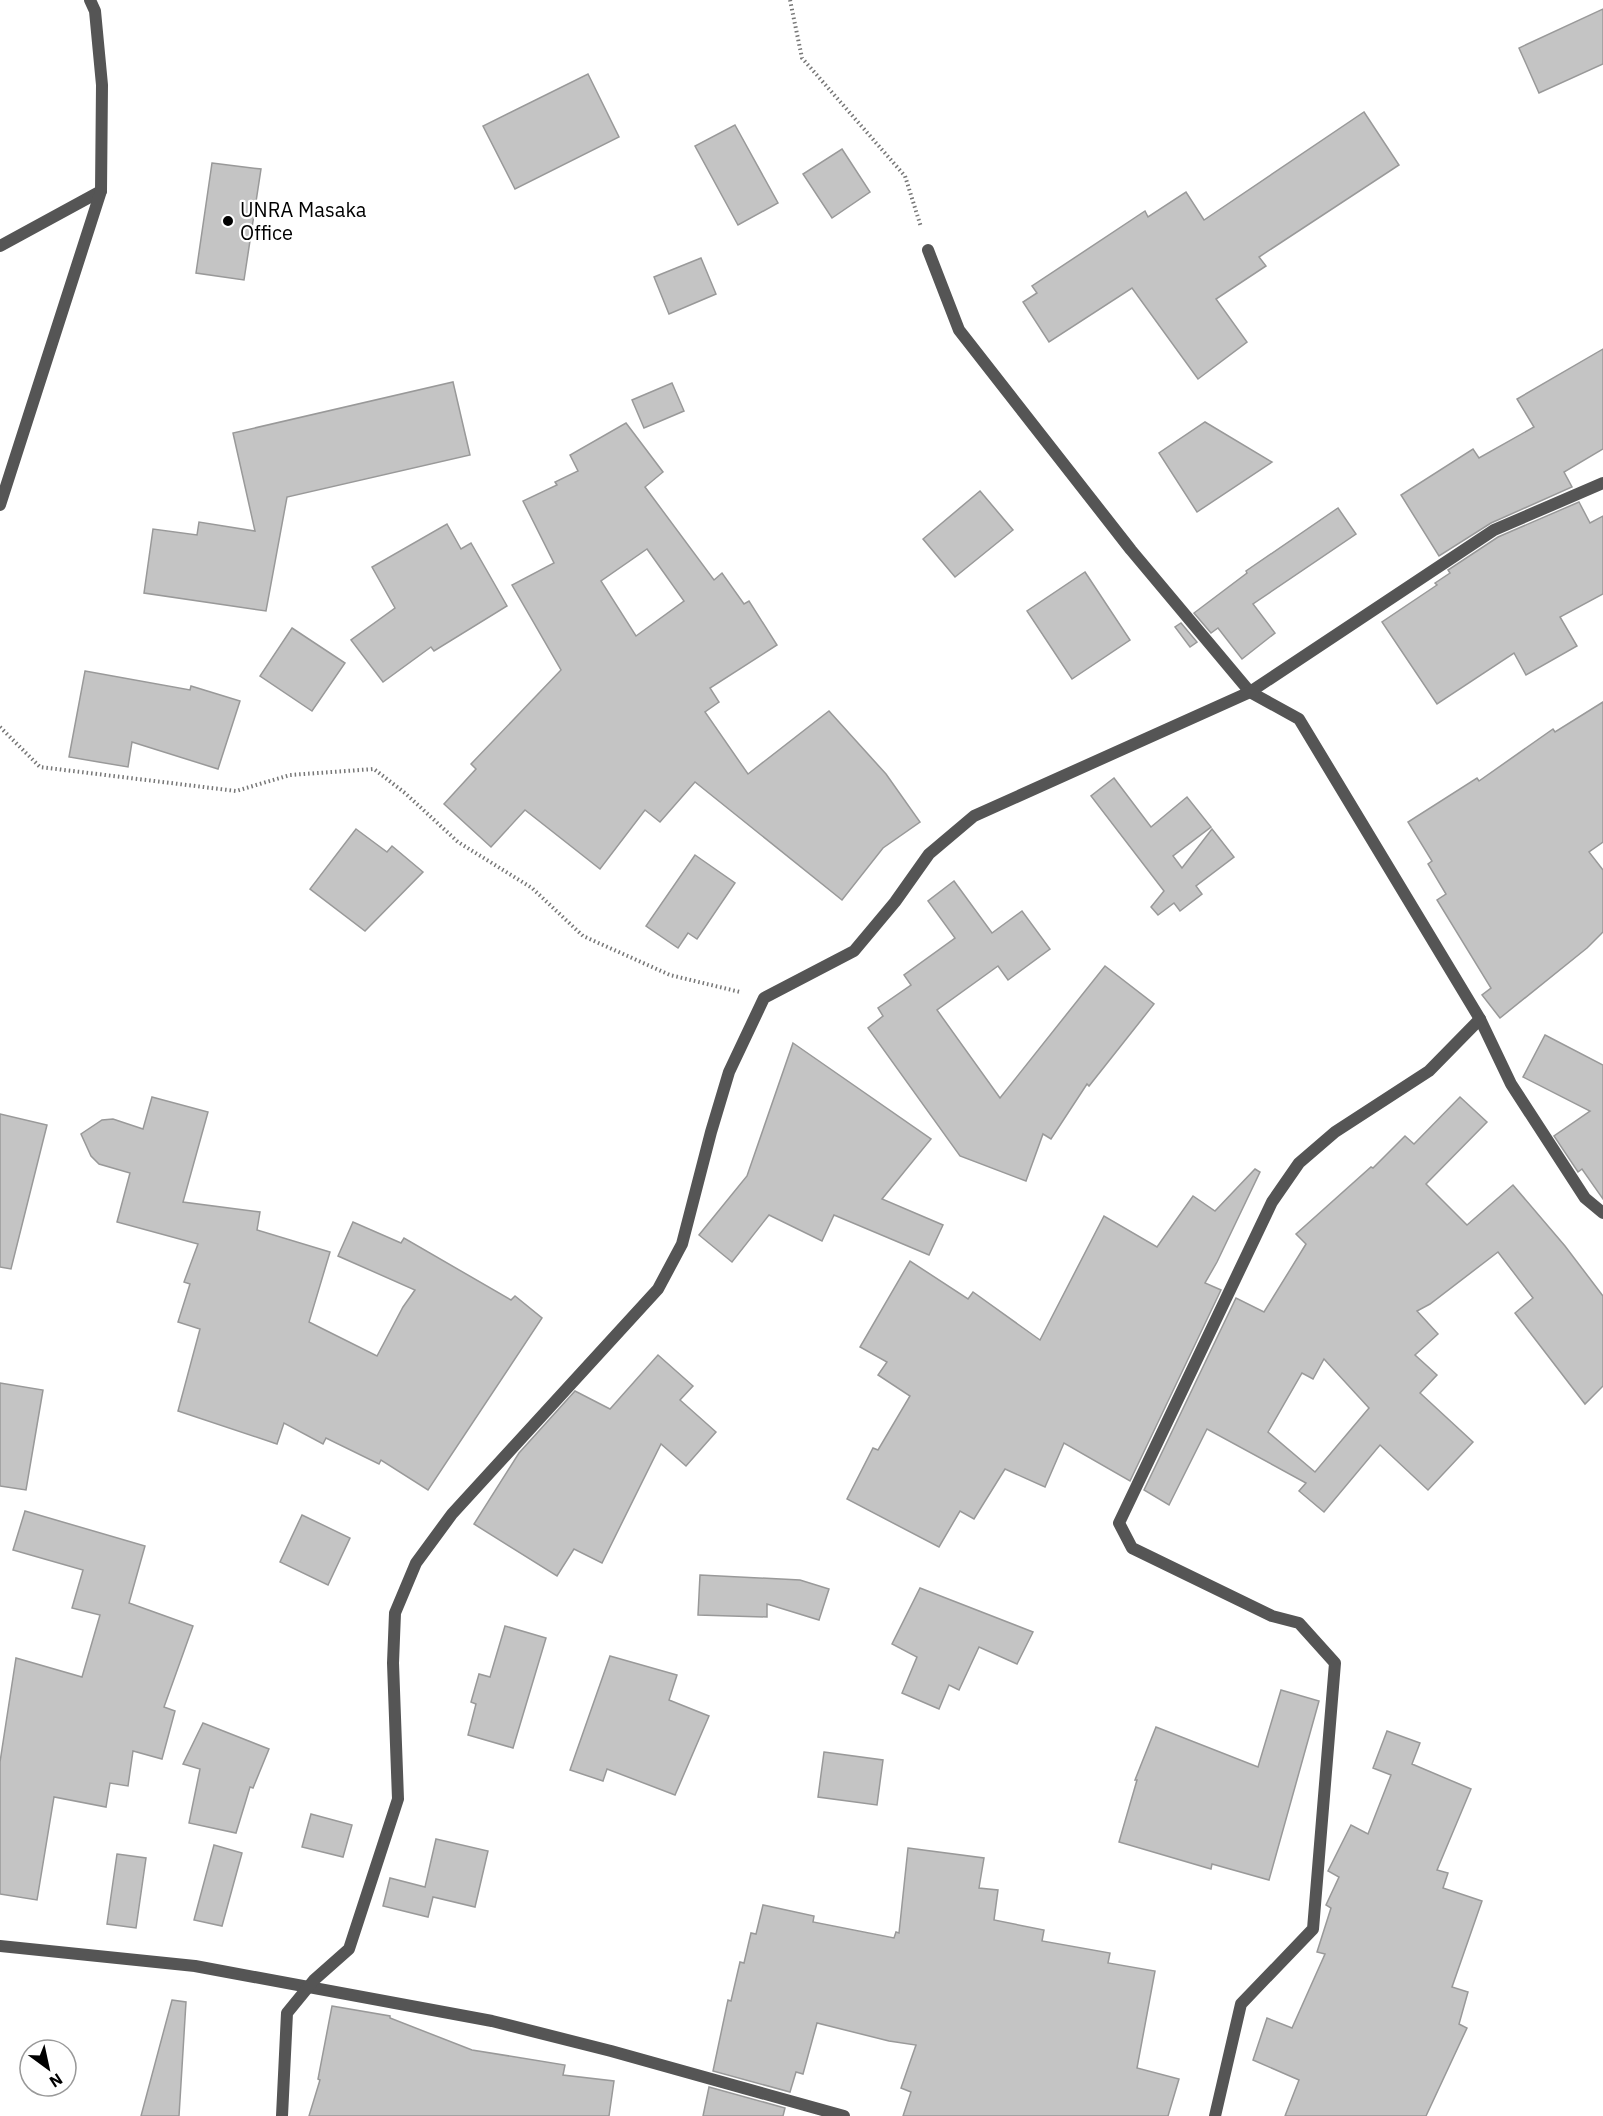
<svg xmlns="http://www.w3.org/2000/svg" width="1603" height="2116" font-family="'IBM Plex Sans',sans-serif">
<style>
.building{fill:#c4c4c4;stroke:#999;stroke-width:1.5;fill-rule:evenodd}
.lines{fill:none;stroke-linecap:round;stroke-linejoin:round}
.path{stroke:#777;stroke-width:4;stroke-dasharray:1.5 3;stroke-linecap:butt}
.minor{stroke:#555;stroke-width:12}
.poi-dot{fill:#000;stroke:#fff;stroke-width:2}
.labels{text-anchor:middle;stroke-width:4.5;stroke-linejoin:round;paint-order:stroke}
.poi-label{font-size:20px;fill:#000;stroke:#fff;text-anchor:start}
</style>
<rect width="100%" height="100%" fill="#fff"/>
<g class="building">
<polygon points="1603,9 1603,64 1539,93 1519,48"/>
<polygon points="588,74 619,137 515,189 483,126"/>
<polygon points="1364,112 1399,165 1259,257 1266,266 1216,299 1247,342 1198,379 1132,288 1049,342 1023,302 1037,293 1032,286 1145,211 1148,217 1186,192 1204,220"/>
<polygon points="735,125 778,203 738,225 695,146"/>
<polygon points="842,149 870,192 832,218 803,174"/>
<polygon points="212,163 261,169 244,280 196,273"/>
<polygon points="701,258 716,294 669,314 654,277"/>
<polygon points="1603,349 1603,449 1564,472 1572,487 1491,523 1439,556 1401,495 1473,449 1479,458 1534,427 1517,399"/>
<polygon points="453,382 470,455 287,497 266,611 144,593 153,529 197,535 199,522 255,531 233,433"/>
<polygon points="672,383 684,411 644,428 632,400"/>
<polygon points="1205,422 1272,462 1197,512 1159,453"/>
<path d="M626 423 663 472 645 487 714 580 722 573 744 604 749 601 777 645 710 688 719 702 705 712 748 774 829 711 886 774 920 822 883 848 842 900 695 782 660 822 645 810 600 869 525 810 491 847 444 804 476 769 471 764 561 670 512 585 554 563 523 501 557 485 555 482 578 471 570 455ZM647 549 684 601 636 636 601 581Z"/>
<polygon points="980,491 1013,530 955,577 923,539"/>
<polygon points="1579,502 1590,523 1603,516 1603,594 1560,617 1577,646 1526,675 1514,653 1437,704 1382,622 1437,585 1435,583 1450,573 1448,570 1498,537"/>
<polygon points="1338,508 1356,534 1253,604 1275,633 1242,659 1218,628 1211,633 1194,613 1247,573 1246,571"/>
<polygon points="447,524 461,549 471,543 507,606 434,651 431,647 383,682 351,640 395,608 372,567"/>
<polygon points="1085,572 1130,640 1072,679 1027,611"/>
<polygon points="1181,623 1197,642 1190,647 1175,627"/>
<polygon points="292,628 345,663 312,711 260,676"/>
<polygon points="85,671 190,690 191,686 240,701 218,769 132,742 128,767 69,757"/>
<polygon points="1603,702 1603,842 1589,852 1603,870 1603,932 1587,948 1500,1018 1482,995 1491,988 1437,900 1446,894 1428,864 1432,861 1408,822 1477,778 1479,781 1553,729 1555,732"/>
<polygon points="1114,778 1151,827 1187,797 1211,827 1173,856 1182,868 1212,829 1234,857 1196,886 1202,894 1180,911 1174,903 1158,915 1151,907 1164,891 1091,796"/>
<polygon points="356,829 387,852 392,846 423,872 365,931 310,889"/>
<polygon points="695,855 735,883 697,939 688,933 678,948 646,926"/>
<polygon points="954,881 992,933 1022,911 1050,949 1008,980 998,966 937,1010 1000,1098 1105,966 1154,1004 1089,1086 1087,1084 1051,1139 1043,1134 1026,1181 960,1156 868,1028 883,1016 878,1008 911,985 904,975 955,938 928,901"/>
<polygon points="1545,1035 1603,1065 1603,1199 1582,1169 1578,1172 1554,1136 1590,1111 1523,1077"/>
<polygon points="793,1043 931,1139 882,1199 943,1225 929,1255 834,1215 822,1241 769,1215 732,1262 699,1235 747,1176"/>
<polygon points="152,1097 208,1112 183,1202 260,1212 257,1230 330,1252 309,1322 377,1356 403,1307 415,1290 338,1256 353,1222 401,1243 404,1238 511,1300 515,1296 542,1318 428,1490 381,1460 379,1464 326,1438 323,1444 284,1423 277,1444 178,1411 200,1329 178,1322 190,1284 184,1282 198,1244 117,1222 130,1173 99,1164 91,1156 81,1134 102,1120 113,1119 143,1129"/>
<path d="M1460 1097 1487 1122 1426 1184 1467 1225 1513 1185 1565 1246 1603 1296V1386L1585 1404 1515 1313 1533 1298 1498 1252 1430 1304 1417 1311 1438 1334 1415 1355 1437 1375 1420 1393 1473 1442 1428 1490 1380 1445 1324 1512 1299 1491 1306 1483 1207 1429 1169 1505 1144 1490 1236 1298 1264 1312 1306 1244 1296 1234 1371 1167 1373 1168 1405 1136 1414 1144ZM1324 1359 1369 1408 1315 1472 1268 1432 1302 1373 1313 1379Z"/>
<polygon points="0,1114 47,1125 11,1269 0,1267"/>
<polygon points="1255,1169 1260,1172 1217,1262 1205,1283 1221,1290 1130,1481 1064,1443 1045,1487 1005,1469 974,1519 960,1511 939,1547 847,1499 873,1448 878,1450 910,1396 878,1375 887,1362 860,1347 910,1261 968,1299 973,1292 1040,1340 1104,1216 1157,1247 1193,1196 1215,1211"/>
<polygon points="658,1355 693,1386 680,1400 716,1432 686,1466 661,1444 602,1563 574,1549 557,1576 474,1524 519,1453 575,1391 610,1409"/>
<polygon points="0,1383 43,1390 26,1490 0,1486"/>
<polygon points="25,1511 145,1546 129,1603 193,1626 164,1707 175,1711 162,1759 133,1751 128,1786 110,1783 106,1807 54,1797 37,1900 0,1894 0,1762 16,1658 82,1677 100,1615 72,1608 83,1570 13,1550"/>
<polygon points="302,1515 350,1538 328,1585 280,1562"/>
<polygon points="700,1575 800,1580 829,1589 819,1620 767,1604 767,1617 698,1615"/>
<polygon points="920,1588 1033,1632 1017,1664 979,1647 959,1690 949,1685 939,1709 902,1693 917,1657 892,1644"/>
<polygon points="505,1626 546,1638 513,1748 468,1735 476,1704 471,1702 479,1674 490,1677"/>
<polygon points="610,1656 677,1675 669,1700 709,1716 675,1795 607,1769 603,1781 570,1770"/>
<polygon points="1281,1690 1319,1701 1269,1880 1212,1864 1211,1869 1119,1842 1137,1780 1135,1780 1156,1727 1258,1767"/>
<polygon points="203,1723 269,1749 253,1788 250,1787 236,1833 189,1823 200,1769 183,1764"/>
<polygon points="1387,1731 1420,1743 1412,1764 1471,1789 1437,1870 1448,1873 1443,1888 1482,1901 1452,1987 1468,1992 1459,2024 1467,2028 1426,2116 1285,2116 1299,2080 1253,2060 1267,2018 1292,2028 1325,1954 1317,1952 1331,1908 1326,1905 1339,1877 1328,1871 1351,1825 1368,1834 1391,1775 1373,1768"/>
<polygon points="824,1752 883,1760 877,1805 818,1797"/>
<polygon points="311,1814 352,1825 343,1857 302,1847"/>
<polygon points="436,1839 488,1851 475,1907 433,1897 428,1917 383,1906 390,1878 425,1887"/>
<polygon points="214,1845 242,1853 222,1926 194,1920"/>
<polygon points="908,1848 984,1858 979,1888 998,1890 994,1920 1044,1930 1042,1941 1110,1953 1108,1963 1155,1971 1137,2068 1179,2079 1168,2116 903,2116 911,2092 901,2088 916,2045 889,2041 817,2023 803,2074 796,2072 790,2092 713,2071 728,2000 731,2001 740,1962 744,1963 751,1933 756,1934 763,1905 814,1916 813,1922 894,1938 896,1932 899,1933"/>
<polygon points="117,1854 146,1858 136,1928 107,1924"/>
<polygon points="172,2000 186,2002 179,2116 141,2116"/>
<polygon points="332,2006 390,2016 390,2018 472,2050 565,2065 563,2075 614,2081 609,2116 309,2116 320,2080 318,2079"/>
<polygon points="709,2087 785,2108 783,2116 703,2116"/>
</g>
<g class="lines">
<g class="path">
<polyline points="790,0 802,58 905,176 921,227"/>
<polyline points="0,727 40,767 236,791 290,775 374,769 405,793 458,842 532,888 583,936 670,975 740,992"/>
</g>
<g class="minor">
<polyline points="0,246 101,191"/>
<polyline points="928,250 959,330 1131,550 1250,692 1299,719 1480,1019 1511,1084 1585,1198 1603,1213"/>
<polyline points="0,505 101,191 102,85 95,11 90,0"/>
<polyline points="0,1946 195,1966 492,2021 611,2051 844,2116"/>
<polyline points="282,2116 287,2013 314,1980 349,1949 398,1799 393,1663 395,1613 416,1563 452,1514 658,1289 682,1244 711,1132 729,1072 764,998 854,951 895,902 929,854 974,816 1250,692 1494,530 1603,483"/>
<polyline points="1215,2116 1241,2004 1313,1929 1335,1663 1299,1623 1272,1616 1132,1548 1119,1523 1272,1202 1299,1163 1335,1132 1429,1071 1480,1019"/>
</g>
</g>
<circle class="poi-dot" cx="228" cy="221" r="6"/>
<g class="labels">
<g class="poi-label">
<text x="240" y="217">UNRA Masaka<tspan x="240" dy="23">Office</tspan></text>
</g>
</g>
<g transform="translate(48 2068) rotate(147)"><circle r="28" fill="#ffffff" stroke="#999999" stroke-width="1.5"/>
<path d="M0-4.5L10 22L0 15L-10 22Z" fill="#000000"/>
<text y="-9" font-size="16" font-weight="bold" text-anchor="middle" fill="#000000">N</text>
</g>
</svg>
